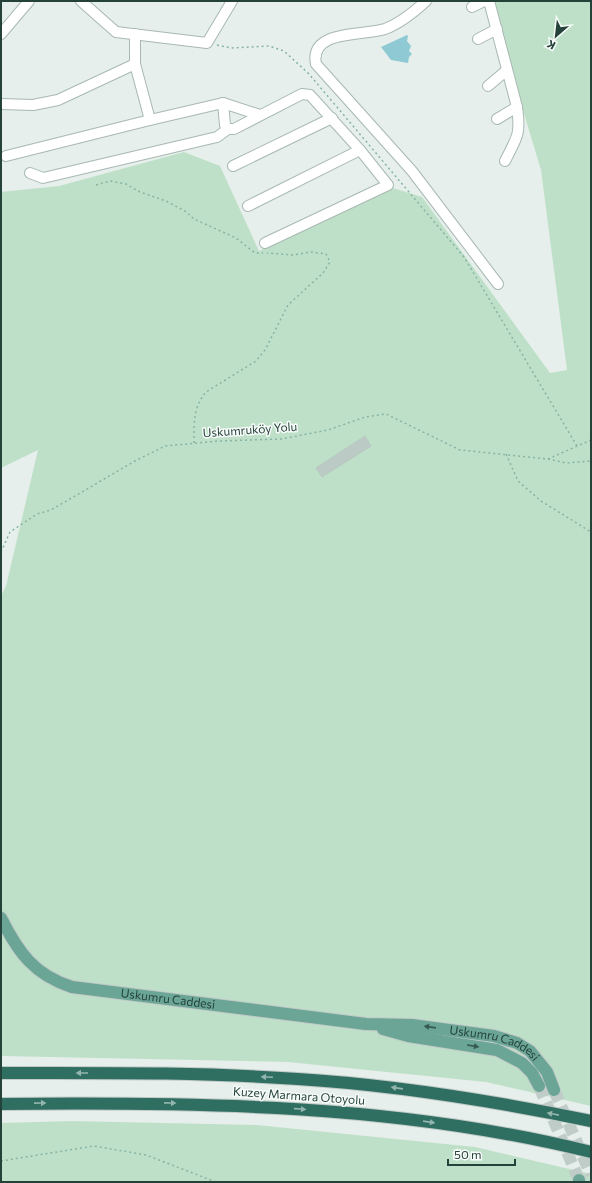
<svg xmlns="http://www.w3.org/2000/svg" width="592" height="1183" font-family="Commissioner,sans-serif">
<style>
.green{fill:#bfe0c8}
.water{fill:#8ec9d4}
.building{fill:#bbcac4;stroke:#b8c9c2}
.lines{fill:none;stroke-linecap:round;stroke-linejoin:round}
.major-tunnel{stroke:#bfccc8;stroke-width:12;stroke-dasharray:12 6;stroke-linecap:butt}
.minor-casing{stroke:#a8b8b2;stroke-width:12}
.major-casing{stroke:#c2cac8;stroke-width:14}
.highway-casing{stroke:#c2cac8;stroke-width:14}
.path{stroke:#86b3a5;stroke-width:1.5;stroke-dasharray:2 3;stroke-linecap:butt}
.minor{stroke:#fff;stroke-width:10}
.major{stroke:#6aa596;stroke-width:12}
.highway{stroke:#2f6f62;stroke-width:12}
.oneway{fill:#365b51}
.oneway2{fill:#93b5ae}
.labels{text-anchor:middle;stroke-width:3;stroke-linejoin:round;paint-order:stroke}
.street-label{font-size:12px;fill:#24423a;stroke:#f7fbf9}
</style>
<rect width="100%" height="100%" fill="#e6efeb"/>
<g class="green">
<polygon points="490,1 591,1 591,1106 486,1082 288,1062 1,1056 1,596 6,586 38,450 1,468 1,192 59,186 184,152 220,166 259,251 393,188 422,197 550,373 567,370 541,170"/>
<polygon points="71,1121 257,1125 475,1147 591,1174 591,1182 1,1182 1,1123"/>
</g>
<polygon class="water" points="407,35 408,36 407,41 411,46 409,51 412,54 409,57 408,63 391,60 381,47"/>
<polygon class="building" points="365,436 371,446 322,477 316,468"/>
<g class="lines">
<g class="major-tunnel">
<polyline points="539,1086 579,1180"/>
<polyline points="554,1090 591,1175"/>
</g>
<g class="minor-casing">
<g id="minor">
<polyline points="81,1 116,32 207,43 232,1"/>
<path d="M426 1C414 12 401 23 385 29 364 36 309 29 316 64L412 171 498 284"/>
<path d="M489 1 517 107C521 135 517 137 505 161"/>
<polyline points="472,7 484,1"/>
<polyline points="1,34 29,1"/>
<polyline points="478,39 497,29"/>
<polyline points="135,64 150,120"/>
<polyline points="488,86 507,70"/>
<polyline points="223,103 225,125 228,129 234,129 302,94 310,95 360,150 388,185 265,243"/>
<polyline points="1,104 33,105 58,100 135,64 135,34"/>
<polyline points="497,119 517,107"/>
<polyline points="6,156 150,120 223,103 260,115"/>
<polyline points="233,166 332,118"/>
<polyline points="30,173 43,178 217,137 228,129"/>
<polyline points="248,206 360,150"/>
</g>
</g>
<g class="major-casing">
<g id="major">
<path id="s1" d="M1 918C18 952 34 975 72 987L366 1024 412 1025 494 1036 517 1043 530 1051 547 1072 554 1090"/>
<polyline points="383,1029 408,1036 497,1050 522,1063 532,1073 539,1086"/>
<polyline points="579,1180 579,1182"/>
</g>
</g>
<g class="highway-casing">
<g id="highway">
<path d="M1 1073C100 1073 199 1072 298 1079 396 1085 494 1101 591 1121"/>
<path d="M1 1104C199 1102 398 1104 591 1152"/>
</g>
</g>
<g class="path">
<polyline points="217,45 231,48 269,46 284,51 309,74 464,257 577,446"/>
<polyline points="96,185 110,181 126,184 140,192 166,201 185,211 194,219 236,238 255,253 263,253"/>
<path d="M194 443C194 424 193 407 206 392L256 361 265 350 288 305 323 273 330 262 326 254 311 252 293 255 267 253"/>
<polyline points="506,454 518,481 541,501 591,532"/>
<polyline points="548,459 566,463 591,461"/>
<polyline points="1,552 10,532 37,514 51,510 135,461 165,446 219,441 281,439 328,430 365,417 386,414 460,450 548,459 591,440"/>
<polyline points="1,1161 94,1146 146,1155 216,1182"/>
</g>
<use href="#minor" class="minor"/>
<use href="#major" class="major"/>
<use href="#highway" class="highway"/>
</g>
<defs><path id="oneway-solid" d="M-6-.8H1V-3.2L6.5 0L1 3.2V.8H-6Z"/></defs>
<g class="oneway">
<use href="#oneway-solid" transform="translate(430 1027) rotate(-172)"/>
<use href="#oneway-solid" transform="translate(473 1046) rotate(9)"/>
</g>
<g class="oneway2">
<use href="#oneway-solid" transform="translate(82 1073) rotate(180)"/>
<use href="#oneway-solid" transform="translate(267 1077) rotate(-177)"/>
<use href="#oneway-solid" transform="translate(397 1088) rotate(-172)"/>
<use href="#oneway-solid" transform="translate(40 1103) rotate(-1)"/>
<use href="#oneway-solid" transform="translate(170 1103) rotate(1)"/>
<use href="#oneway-solid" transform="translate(300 1109) rotate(4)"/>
<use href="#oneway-solid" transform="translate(553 1114) rotate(-169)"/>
<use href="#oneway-solid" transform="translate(429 1122) rotate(8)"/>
</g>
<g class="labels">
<g class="street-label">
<text transform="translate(250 430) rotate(-4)" y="4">Uskumruköy Yolu</text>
<text dy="4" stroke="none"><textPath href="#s1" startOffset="199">Uskumru Caddesi</textPath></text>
<text dy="4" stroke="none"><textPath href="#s1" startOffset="530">Uskumru Caddesi</textPath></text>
<text transform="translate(299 1096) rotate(4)" y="4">Kuzey Marmara Otoyolu</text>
</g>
</g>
<rect width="592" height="1183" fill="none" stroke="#24423a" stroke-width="4"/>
<g transform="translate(556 36) rotate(208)" stroke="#f7fbf9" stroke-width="3" paint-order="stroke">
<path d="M0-3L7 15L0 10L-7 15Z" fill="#24423a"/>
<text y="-6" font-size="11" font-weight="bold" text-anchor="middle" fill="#24423a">K</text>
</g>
<path d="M448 1159v6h67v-6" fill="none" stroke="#24423a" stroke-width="2"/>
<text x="454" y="1159" font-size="12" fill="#24423a" stroke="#f7fbf9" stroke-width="3" paint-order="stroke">50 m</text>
</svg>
